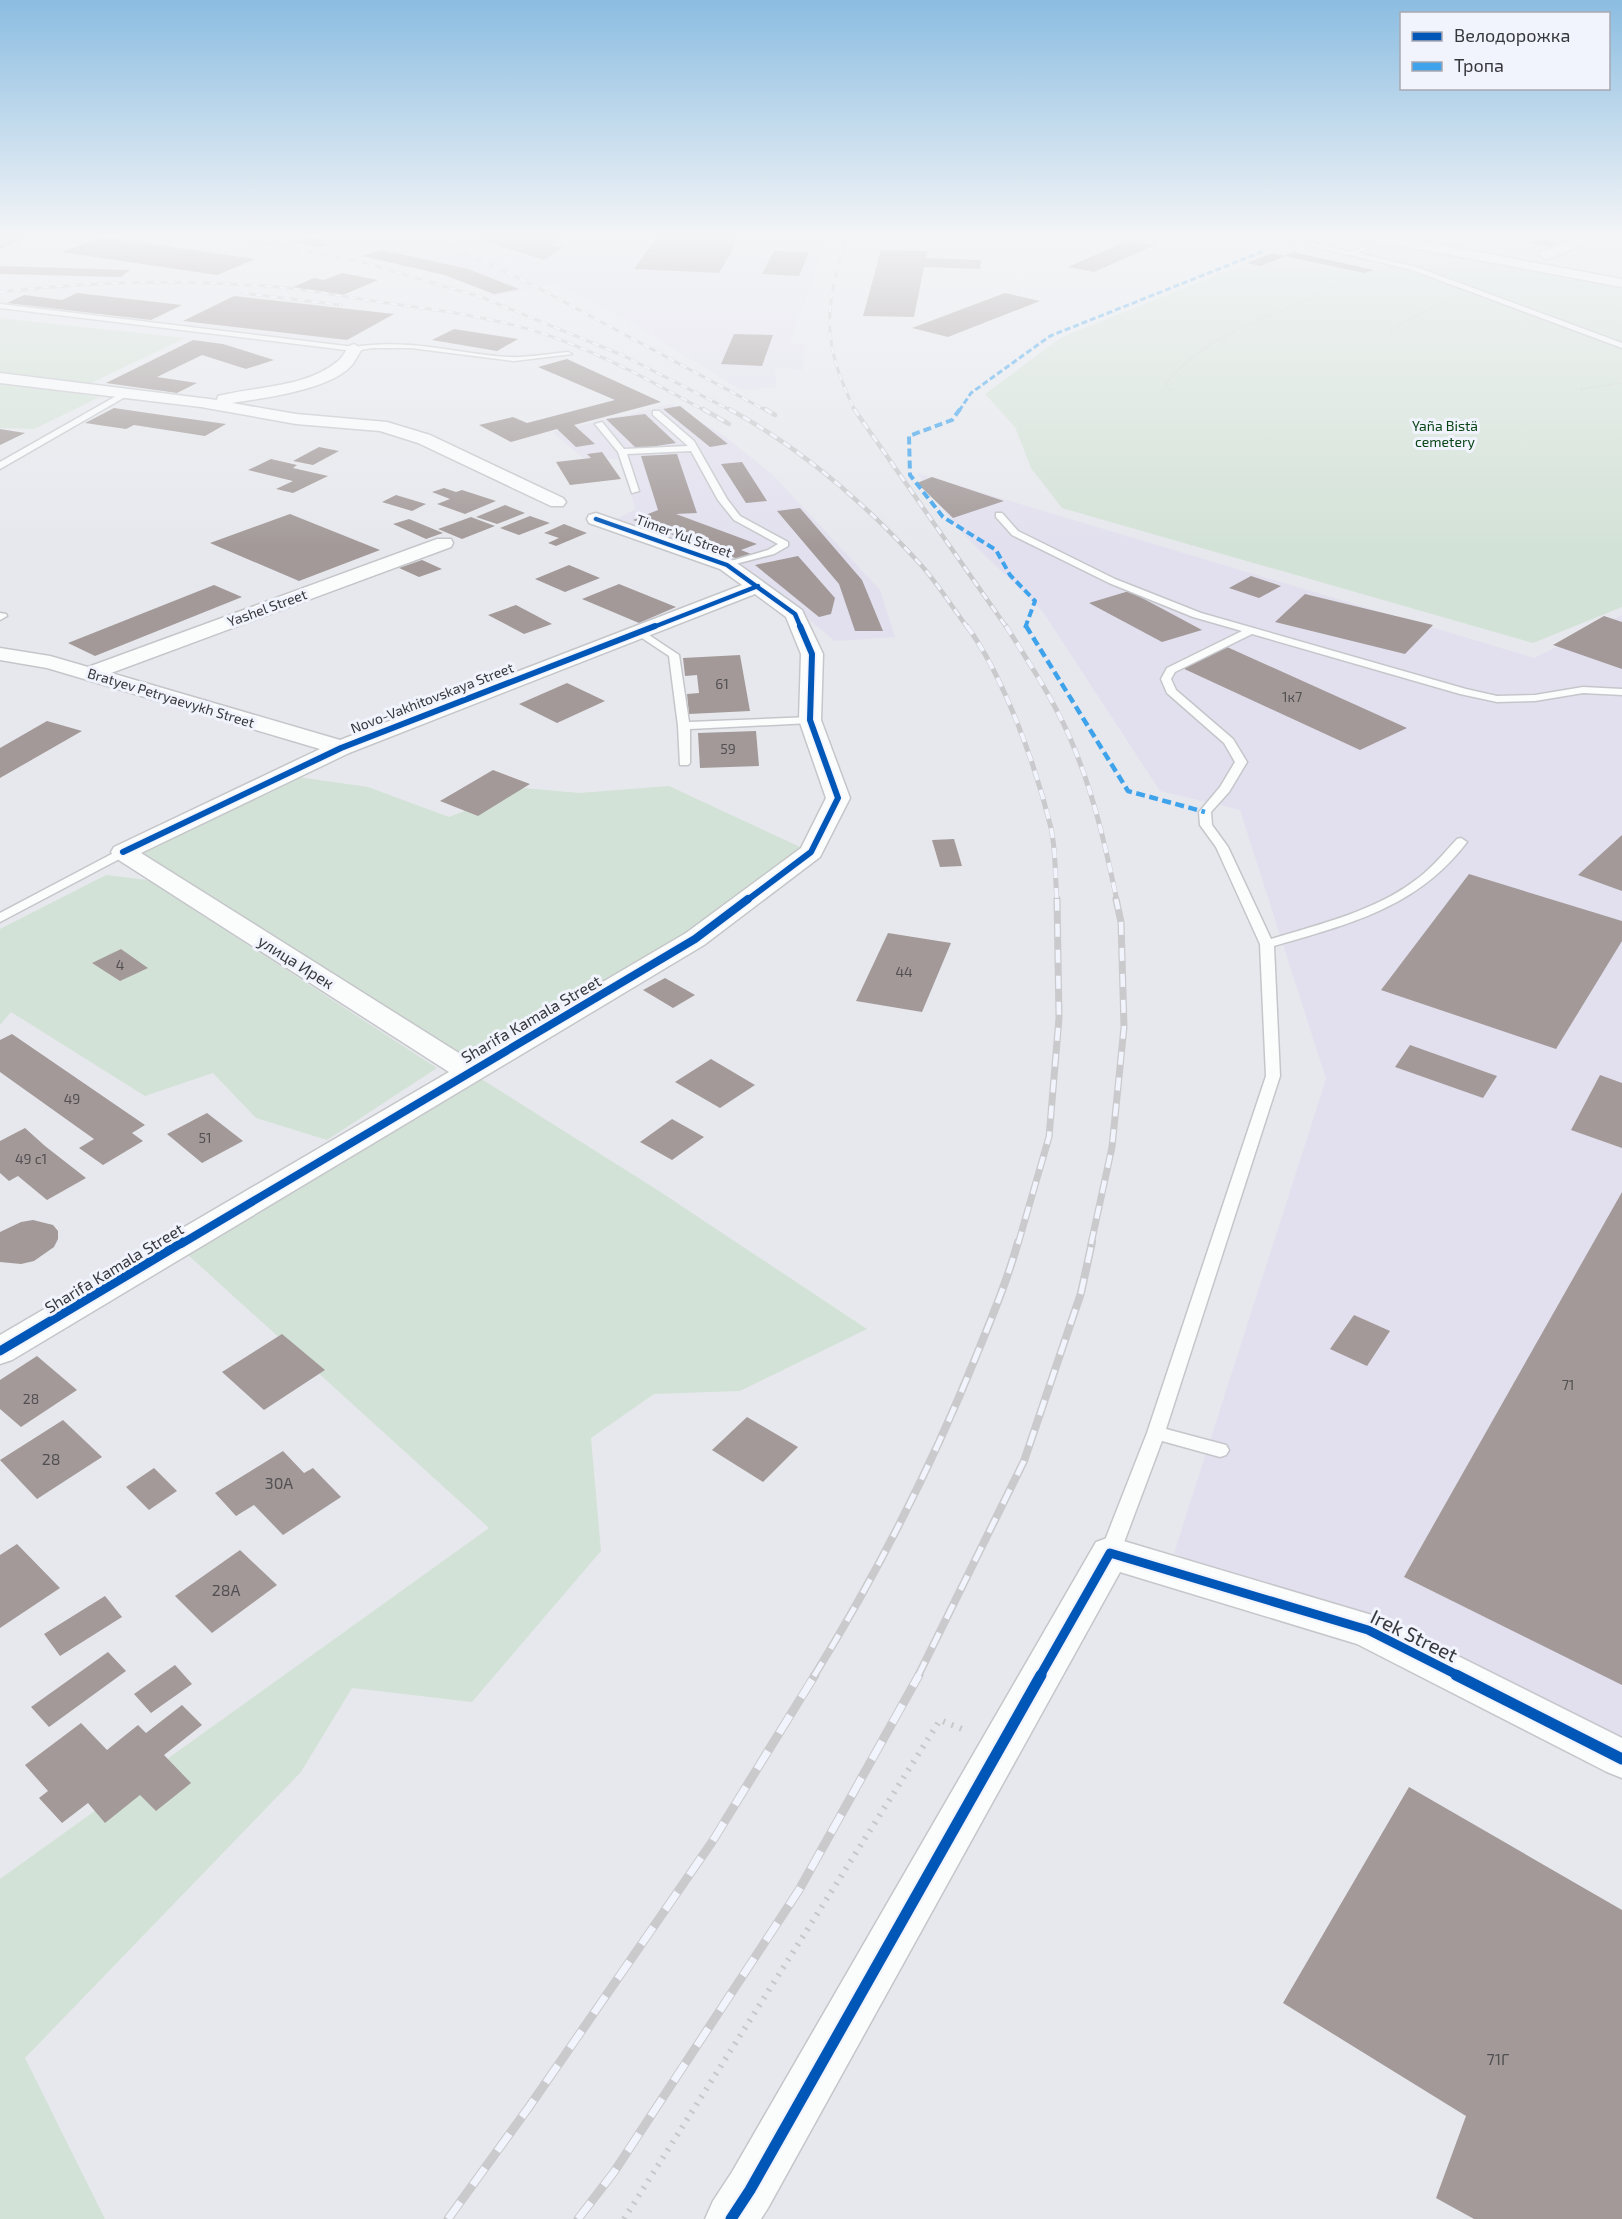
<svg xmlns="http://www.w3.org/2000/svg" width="1622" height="2219" font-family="'Exo 2',sans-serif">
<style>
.industrial{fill:#e2e0ee}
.green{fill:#d3e2d6}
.building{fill:#a29998}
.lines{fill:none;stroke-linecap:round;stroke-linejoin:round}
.service-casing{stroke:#c5c6ca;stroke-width:3}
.minor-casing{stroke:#c5c6ca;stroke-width:3}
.path-far1{stroke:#c7c8c9;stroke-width:1.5;stroke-dasharray:1 2;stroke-linecap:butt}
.path{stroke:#c7c8c9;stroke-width:6;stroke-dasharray:2 7;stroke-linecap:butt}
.service{fill:#fbfcfc;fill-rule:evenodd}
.minor{fill:#fbfcfc;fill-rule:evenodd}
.rail-far5-casing{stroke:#cacacc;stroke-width:3}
.rail-far4-casing{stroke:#cacacc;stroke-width:4.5}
.rail-far3-casing{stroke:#cacacc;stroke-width:5}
.rail-far2-casing{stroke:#cacacc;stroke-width:7}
.rail-far1-casing{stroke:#cacacc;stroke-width:8}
.rail-casing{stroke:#cacacc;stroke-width:9}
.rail-far5{stroke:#f1f3fd;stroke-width:2;stroke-dasharray:7;stroke-linecap:butt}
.rail-far4{stroke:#f1f3fd;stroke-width:3;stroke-dasharray:8;stroke-linecap:butt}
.rail-far3{stroke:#f1f3fd;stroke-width:4;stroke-dasharray:10;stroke-linecap:butt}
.rail-far2{stroke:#f1f3fd;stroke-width:4.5;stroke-dasharray:13;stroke-linecap:butt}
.rail-far1{stroke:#f1f3fd;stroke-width:5;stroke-dasharray:16;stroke-linecap:butt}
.rail{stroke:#f1f3fd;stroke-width:7;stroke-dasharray:21;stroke-linecap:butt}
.quiet-far2{stroke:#3fa3ec;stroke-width:3;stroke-dasharray:6 3;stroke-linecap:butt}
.quiet-far1{stroke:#3fa3ec;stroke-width:4;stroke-dasharray:8 4;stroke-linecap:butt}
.quiet{stroke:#3fa3ec;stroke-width:4.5;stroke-dasharray:9 4.5;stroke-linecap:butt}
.cycleway-far4-casing{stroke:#f1f3fd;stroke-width:7}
.cycleway-far3-casing{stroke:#f1f3fd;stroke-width:9}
.cycleway-far2-casing{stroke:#f1f3fd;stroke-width:11}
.cycleway-far1-casing{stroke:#f1f3fd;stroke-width:13}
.cycleway-casing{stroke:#f1f3fd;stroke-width:15}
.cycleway-far4{stroke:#0057b8;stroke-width:4.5}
.cycleway-far3{stroke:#0057b8;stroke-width:6}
.cycleway-far2{stroke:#0057b8;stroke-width:8}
.cycleway-far1{stroke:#0057b8;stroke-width:9}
.cycleway{stroke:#0057b8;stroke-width:11}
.labels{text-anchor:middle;stroke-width:6;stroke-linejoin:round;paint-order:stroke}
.far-park-label{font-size:14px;fill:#094516;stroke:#f1f3fd}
.far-street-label{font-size:14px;fill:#37383c;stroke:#f1f3fd}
.number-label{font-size:14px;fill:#525053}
.street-label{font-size:16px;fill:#37383c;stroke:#f1f3fd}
.near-number-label{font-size:16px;fill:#525053}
.near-street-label{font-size:20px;fill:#37383c;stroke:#f1f3fd}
</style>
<rect width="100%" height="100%" fill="#e7e8ed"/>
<g class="industrial">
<polygon points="250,237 829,237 789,343 804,345 803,370 775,367 776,387 749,390 739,389 637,326 556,284 495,296 443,275 324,248"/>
<polygon points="672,404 723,435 773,475 880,590 895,637 835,641 747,569 732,561 615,520 636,509 618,459 583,458 552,432"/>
<polygon points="917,473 1534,658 1622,615 1622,1775 1174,1553 1326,1079 1240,810 1160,791 1043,612 956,527"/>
</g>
<g class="green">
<polygon points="1422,250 1622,287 1622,607 1533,643 1062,508 1031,468 1015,427 985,394 1062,337 1272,253 1284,256 1293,252 1374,270"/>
<polygon points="0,318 185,338 70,393 100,397 34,429 0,428"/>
<polygon points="284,775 368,787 449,817 524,788 579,793 669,786 811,852 469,1071 659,1191 867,1329 740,1391 654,1394 591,1438 601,1551 472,1702 352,1688 301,1772 25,2058 105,2219 0,2219 0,1879 489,1528 177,1245 468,1072 123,852"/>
<polygon points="106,875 148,880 437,1068 327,1140 256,1118 213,1073 145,1096 11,1012 0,1025 0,929"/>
</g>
<g class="building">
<polygon points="0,237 28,237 28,238 2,248 0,248"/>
<polygon points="103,237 255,259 217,275 61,252"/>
<polygon points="308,237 326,240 319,243 328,244 320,247 294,243"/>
<polygon points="472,237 562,237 549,246 564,247 544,260"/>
<polygon points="657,237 740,237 719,273 634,269"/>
<polygon points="1538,239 1559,243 1550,247 1529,243"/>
<polygon points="1129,240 1155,245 1094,272 1068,267"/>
<polygon points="382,250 468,269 519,289 494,294 445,275 362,256"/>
<polygon points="881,250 928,251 926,258 981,260 980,269 924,267 914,317 863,316"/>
<polygon points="774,251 809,252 799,276 762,274"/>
<polygon points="1293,252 1374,270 1365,273 1284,256"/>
<polygon points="1272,253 1286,256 1261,266 1247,263"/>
<polygon points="0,266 130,270 121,277 0,274"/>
<polygon points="342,273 378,280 343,295 291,288 314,278 324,280"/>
<polygon points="77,293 182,305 151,320 7,303 24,295 62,300"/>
<polygon points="1005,293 1040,301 948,337 912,328"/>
<polygon points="234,296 394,314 347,340 183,321"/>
<polygon points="454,329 518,339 497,351 432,340"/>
<polygon points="734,334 773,335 762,366 721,364"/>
<polygon points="193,340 223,344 274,360 246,369 202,355 157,377 197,383 177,393 106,383"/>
<polygon points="567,359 661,402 574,425 595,444 576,447 557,429 511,442 479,425 513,417 527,423 615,400 538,367"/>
<polygon points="680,406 728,444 710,447 663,409"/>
<polygon points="114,408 155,414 226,424 205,436 134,425 126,429 85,423"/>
<polygon points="645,414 676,443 637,449 606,419"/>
<polygon points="0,429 25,433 0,445"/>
<polygon points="319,447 339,451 313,465 293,461"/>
<polygon points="602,452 621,479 570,485 556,462 591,458 587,454"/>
<polygon points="677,454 697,513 676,514 757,544 741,550 751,554 738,559 633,520 658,510 641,456"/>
<polygon points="271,459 297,465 293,468 328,476 293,493 276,489 293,481 248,470"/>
<polygon points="742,462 767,501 746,503 721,464"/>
<polygon points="932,477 1004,501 953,518 917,483"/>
<polygon points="444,488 456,492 462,490 496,501 465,514 437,504 450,499 432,492"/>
<polygon points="396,495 426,504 412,511 382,502"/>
<polygon points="505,505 525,513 497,524 476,517"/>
<polygon points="800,508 862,580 883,631 855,631 839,584 777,511"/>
<polygon points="290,514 380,550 299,581 210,543"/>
<polygon points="530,516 550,523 519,535 500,528"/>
<polygon points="471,517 495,526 462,539 438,529"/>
<polygon points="409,519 443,533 426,539 393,524"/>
<polygon points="564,524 587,533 556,546 548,543 559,538 544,533"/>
<polygon points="798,556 835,598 831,614 819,617 755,565"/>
<polygon points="422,560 442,569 419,577 399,568"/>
<polygon points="569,565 600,578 565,592 535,579"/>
<polygon points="1251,576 1281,586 1259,598 1229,588"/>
<polygon points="619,584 676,607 639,623 582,599"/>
<polygon points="214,585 242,597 95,656 68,643"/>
<polygon points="1129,591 1202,630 1162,642 1089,603"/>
<polygon points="1305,594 1433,625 1405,654 1275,622"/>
<polygon points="516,605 552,624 524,634 488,615"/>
<polygon points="1604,616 1622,622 1622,669 1553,645"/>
<polygon points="1227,647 1407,728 1360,750 1180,667"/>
<polygon points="740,655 750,711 689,714 687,694 699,693 697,675 685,676 683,658"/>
<polygon points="567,683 605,701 557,723 519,704"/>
<polygon points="47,721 82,731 0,778 0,748"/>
<polygon points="756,731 759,766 700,768 698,733"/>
<polygon points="493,770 530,784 478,816 440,801"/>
<polygon points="1622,835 1622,891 1578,875"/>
<polygon points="954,839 962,866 940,867 932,840"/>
<polygon points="1469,874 1622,921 1622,941 1556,1049 1381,990"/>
<polygon points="888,933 951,943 922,1012 856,1001"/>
<polygon points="121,949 148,968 120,981 92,963"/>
<polygon points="665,978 695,995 673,1008 643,990"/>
<polygon points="12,1034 145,1125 132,1133 143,1141 103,1165 79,1148 94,1139 0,1072 0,1040"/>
<polygon points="1410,1045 1497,1076 1483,1098 1395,1067"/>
<polygon points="711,1059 755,1085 720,1108 675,1082"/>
<polygon points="1600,1075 1622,1083 1622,1148 1571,1130"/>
<polygon points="207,1113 243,1141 202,1163 167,1134"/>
<polygon points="672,1119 704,1137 672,1160 640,1142"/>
<polygon points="25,1128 45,1146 86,1178 47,1200 18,1176 9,1181 0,1173 0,1141"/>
<polygon points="1622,1192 1622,1685 1404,1577"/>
<polygon points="33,1220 53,1225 58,1231 58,1239 54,1247 34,1261 21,1264 0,1262 0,1232 21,1222"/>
<polygon points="1354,1315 1390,1331 1367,1366 1330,1349"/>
<polygon points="282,1334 325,1370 264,1410 222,1372"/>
<polygon points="37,1356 77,1390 21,1427 0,1409 0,1380"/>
<polygon points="747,1417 798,1447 763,1482 712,1450"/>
<polygon points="63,1420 102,1457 37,1499 0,1460"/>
<polygon points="283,1451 304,1473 313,1468 341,1497 283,1535 254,1505 236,1516 215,1493"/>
<polygon points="154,1468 177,1491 149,1510 126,1487"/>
<polygon points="17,1544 60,1588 0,1628 0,1555"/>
<polygon points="240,1550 277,1585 212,1633 175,1596"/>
<polygon points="105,1596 122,1617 60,1656 44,1634"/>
<polygon points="108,1652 126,1671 49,1727 31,1707"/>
<polygon points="175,1665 192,1684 151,1713 134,1694"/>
<polygon points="182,1705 202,1725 164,1755 191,1783 156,1811 140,1795 105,1823 88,1803 62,1823 39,1798 48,1791 25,1765 81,1723 107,1750 138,1725 146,1733"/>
<polygon points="1409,1787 1622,1910 1622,2219 1474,2219 1436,2198 1466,2116 1283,2003"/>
</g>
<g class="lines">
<g class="service-casing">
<g id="service">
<polygon points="1275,237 1288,237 1350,252 1387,238 1387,240 1358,253 1416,267 1622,343 1622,348 1412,270"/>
<path d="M0 304 354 347C407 338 455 353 507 357 527 358 548 354 568 352L572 354 514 361 411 348H373L354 351 0 308Z"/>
<polygon points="125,391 132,393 0,469 0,462"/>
<polygon points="653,411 659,411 694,441 727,499 740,516 788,542 788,546 774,554 724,567 724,563 768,550 778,544 734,520 718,500 691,451 627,454 639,491 632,493 618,452 595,424 602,422 624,449 688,446 653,415"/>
<path d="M996 513H1002L1018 531 1115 579 1201 613 1466 689 1497 696 1535 695 1583 687 1622 689V695L1583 693 1535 701 1497 702 1460 694 1252 634 1175 672 1171 679 1176 690 1233 739 1247 762 1229 792 1211 812 1212 825 1228 847 1271 939C1320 924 1376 911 1417 879 1432 868 1444 853 1457 839L1461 838 1467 842C1417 908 1349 924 1274 946L1280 1076 1166 1429 1226 1445 1229 1450 1226 1455 1220 1457 1162 1441 1120 1553 1117 1559 1110 1561 1103 1559 1100 1553 1147 1433 1266 1076 1260 944 1216 847 1200 825 1199 812 1220 787 1235 762 1224 743 1167 693 1161 679 1167 668 1242 631 1193 617 1109 583 1012 535 996 517Z"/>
<polygon points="0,613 6,614 7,616 0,620"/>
<polygon points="640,629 679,655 689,722 810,717 816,720 810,723 690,729 690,763 688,765 680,765 678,726 669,656 636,634 636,630"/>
<polygon points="123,848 129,852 127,855 0,922 0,913"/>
</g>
</g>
<g class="minor-casing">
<g id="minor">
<polygon points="1369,237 1398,237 1622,279 1622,287 1375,241"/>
<polygon points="1582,237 1601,237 1551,258 1546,259 1539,255 1541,252"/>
<path d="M354 344 362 349C358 354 356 360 352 365 330 390 264 398 232 403L296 414 387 422 430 435 563 498 566 502 563 506H551L418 443 380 431 296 424 201 407 0 383V373L217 400 218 396C257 386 306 388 338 361 343 357 345 351 349 346Z"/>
<path d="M596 513 734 561 802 610 823 654 821 720 850 798 820 857 704 945 12 1360 0 1364V1335L449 1072 114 857 111 852 114 847 320 749 47 668 0 660V648L50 656 88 667 437 539H451L453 543 451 547 111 673 340 740 742 585 720 569 589 523 587 519 589 515ZM755 594 786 617 801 654 799 720 826 798 801 848 686 933 470 1060 141 853 349 753Z"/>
<polygon points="1110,1537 1382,1618 1622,1738 1622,1778 1607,1772 1357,1644 1120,1572 768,2208 761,2219 705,2219 713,2201 732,2172 1096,1542"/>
</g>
</g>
<g class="path-far1">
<polyline points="1391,330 1432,307 1445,303"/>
<polyline points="1581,389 1622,383"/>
<path d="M1170 390 1165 384C1202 339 1258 320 1310 299L1316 293 1360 278"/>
</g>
<polyline class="path" points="624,2219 940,1720 967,1731"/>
<use href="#service" class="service"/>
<use href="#minor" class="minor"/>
<g class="rail-far5-casing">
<g id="rail-far5">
<polyline points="231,237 358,261 481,297 622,355 732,411"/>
<polyline points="431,237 529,283 767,411"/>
<path d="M847 237C824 310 821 340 855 411"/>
<path d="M0 292C92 281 184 279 277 287 312 290 346 297 380 302 437 310 495 317 550 336 604 355 655 383 705 411"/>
<polyline points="242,293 341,305"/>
</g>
</g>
<g class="rail-far4-casing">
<g id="rail-far4">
<polyline points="703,409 729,424"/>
<path d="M729 409C801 448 866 504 921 565 938 584 952 607 968 628"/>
<polyline points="765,409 775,415"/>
<polyline points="854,409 1007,628"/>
</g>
</g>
<g class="rail-far3-casing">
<g id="rail-far3">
<path d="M967 626C1004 677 1036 766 1051 828 1056 851 1055 877 1057 901"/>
<path d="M1006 626C1031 666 1058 706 1075 750 1095 799 1106 849 1117 901"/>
</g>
</g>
<g class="rail-far2-casing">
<g id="rail-far2">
<polyline points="1018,1244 1049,1137 1059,1018 1057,899"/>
<polyline points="1091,1244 1112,1147 1124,1027 1121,922 1116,899"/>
</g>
</g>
<g class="rail-far1-casing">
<g id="rail-far1">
<path d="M814 1676C877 1574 932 1465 977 1354 992 1317 1007 1281 1018 1242"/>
<polyline points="918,1676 1024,1461 1081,1293 1092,1242"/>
</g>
</g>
<g class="rail-casing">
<g id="rail">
<polyline points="448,2219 529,2107 712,1842 815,1675"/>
<polyline points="578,2219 614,2172 799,1890 919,1675"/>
</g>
</g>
<use href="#rail-far5" class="rail-far5"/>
<use href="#rail-far4" class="rail-far4"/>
<use href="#rail-far3" class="rail-far3"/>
<use href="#rail-far2" class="rail-far2"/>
<use href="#rail-far1" class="rail-far1"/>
<use href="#rail" class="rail"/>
<polyline class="quiet-far2" points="959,411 971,393 1050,336 1264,251"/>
<polyline class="quiet-far1" points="960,409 952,420 909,436 910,475 943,517 996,550 1010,575 1035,601 1025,628"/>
<polyline class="quiet" points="1026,626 1128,791 1205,812"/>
<g class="cycleway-far4-casing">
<g id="cycleway-far4">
<polyline points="596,519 727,565 795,614 801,628"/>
<polyline points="651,628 758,586"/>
</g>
</g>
<g class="cycleway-far3-casing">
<g id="cycleway-far3">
<polyline points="123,852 341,748 655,626"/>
<polyline points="746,901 811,852 838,798 810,720 812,654 800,626"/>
</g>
</g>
<g class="cycleway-far2-casing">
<polyline id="cycleway-far2" points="181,1244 695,939 748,899"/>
</g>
<g class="cycleway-far1-casing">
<g id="cycleway-far1">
<polyline points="0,1351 183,1242"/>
<polyline points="1040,1676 1110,1553 1368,1630 1459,1676"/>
</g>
</g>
<g class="cycleway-casing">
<g id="cycleway">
<polyline points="1456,1675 1622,1759"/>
<polyline points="731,2219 750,2190 1041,1675"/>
</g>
</g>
<use href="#cycleway-far4" class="cycleway-far4"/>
<use href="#cycleway-far3" class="cycleway-far3"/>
<use href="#cycleway-far2" class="cycleway-far2"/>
<use href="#cycleway-far1" class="cycleway-far1"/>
<use href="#cycleway" class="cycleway"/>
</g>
<linearGradient id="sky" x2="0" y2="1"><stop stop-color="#8bbde1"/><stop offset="0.43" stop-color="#f4f5f7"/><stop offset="1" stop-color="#f4f5f7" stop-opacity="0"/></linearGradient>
<rect width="1622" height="548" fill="url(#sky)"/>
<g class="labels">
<g class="far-park-label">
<text x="1445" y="431">Yaña Bistä<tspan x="1445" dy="16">cemetery</tspan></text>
</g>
<g class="far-street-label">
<text transform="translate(684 536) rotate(20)" y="5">Timer Yul Street</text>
<text transform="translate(267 608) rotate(-20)" y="5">Yashel Street</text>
<text transform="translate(171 698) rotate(17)" y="5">Bratyev Petryaevykh Street</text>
<text transform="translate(432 698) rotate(-21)" y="5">Novo-Vakhitovskaya Street</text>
</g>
<g class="number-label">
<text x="722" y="689">61</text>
<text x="1292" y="702">1к7</text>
<text x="728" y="754">59</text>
<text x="120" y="970">4</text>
<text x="904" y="977">44</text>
<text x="72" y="1104">49</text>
<text x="205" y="1143">51</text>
<text x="31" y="1164">49 с1</text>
<text x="1568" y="1390">71</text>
<text x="31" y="1404">28</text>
</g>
<g class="street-label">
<text transform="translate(296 962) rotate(32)" y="6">улица Ирек</text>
<text transform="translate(531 1019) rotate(-30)" y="6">Sharifa Kamala Street</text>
<text transform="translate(114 1268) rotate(-31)" y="6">Sharifa Kamala Street</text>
</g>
<g class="near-number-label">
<text x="51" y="1465">28</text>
<text x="279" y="1489">30А</text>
<text x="226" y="1596">28А</text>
<text x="1498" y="2065">71Г</text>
</g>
<g class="near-street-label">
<text transform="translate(1414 1636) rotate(26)" y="7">Irek Street</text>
</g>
</g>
<rect x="1400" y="12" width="210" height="78" fill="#f1f3fd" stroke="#a7a8b0" stroke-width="1.5"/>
<rect x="1412" y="32" width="30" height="9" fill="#0057b8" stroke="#a7a8b0" stroke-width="1.5"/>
<text x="1454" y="42" font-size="18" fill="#37383c">Велодорожка</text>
<rect x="1412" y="62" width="30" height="9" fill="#3fa3ec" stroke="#a7a8b0" stroke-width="1.5"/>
<text x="1454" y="72" font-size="18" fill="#37383c">Тропа</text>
</svg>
